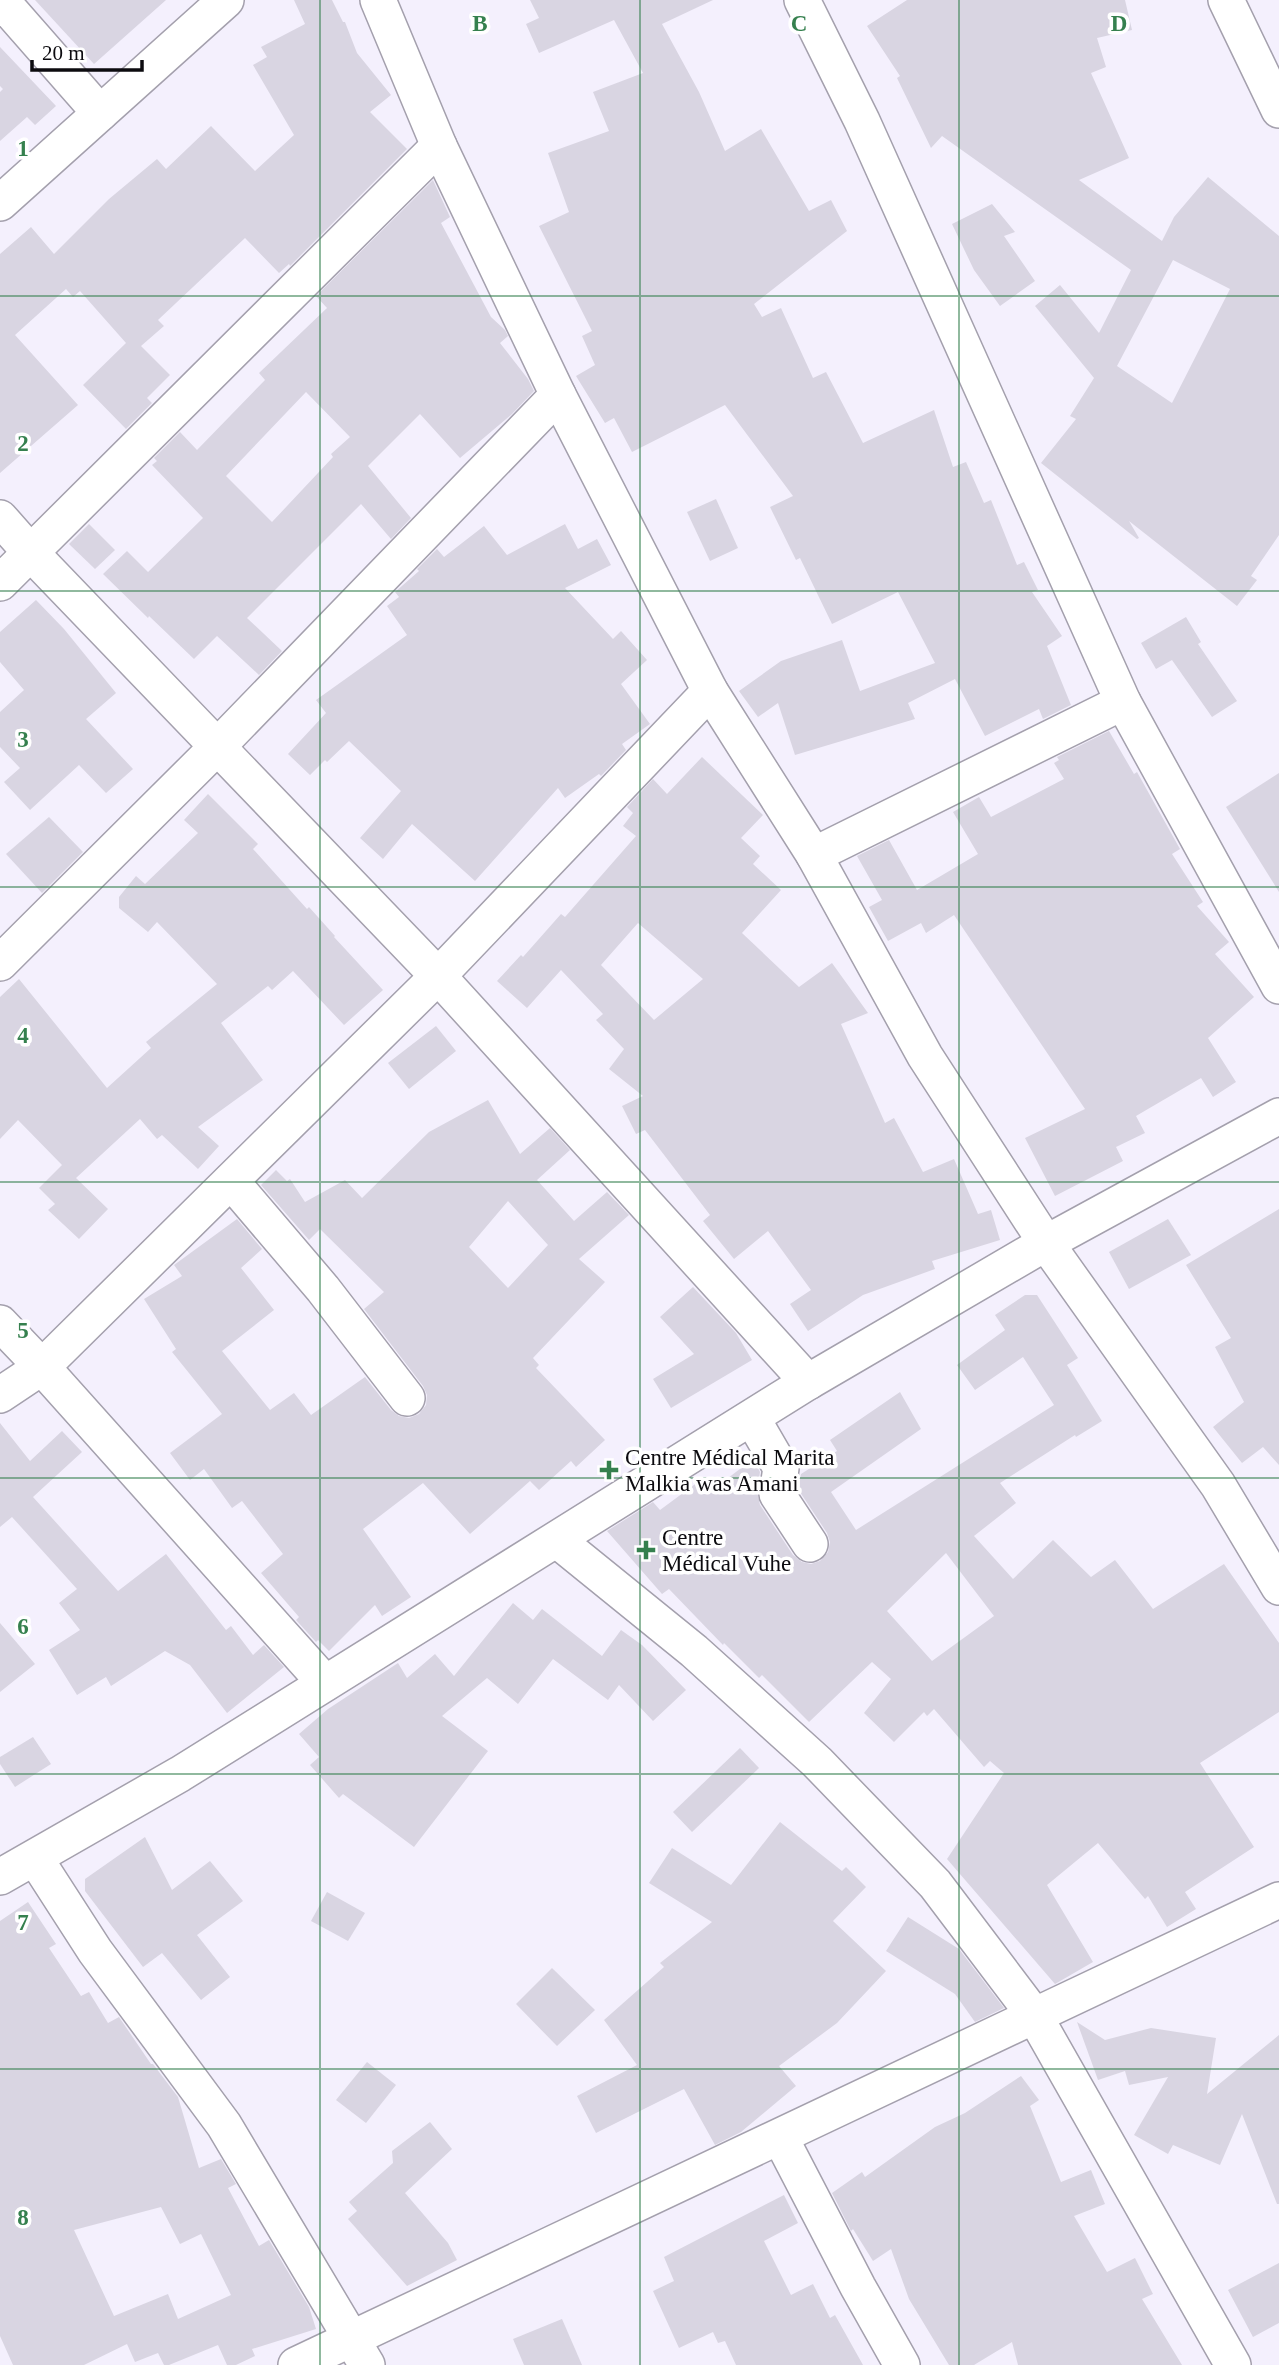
<svg xmlns="http://www.w3.org/2000/svg" width="1279" height="2365" font-family="'Times New Roman',serif">
<style>
.building{fill:#d9d5e2;fill-rule:evenodd}
.lines{fill:none;stroke-linecap:round;stroke-linejoin:round}
.minor-casing{stroke:#a4a0ad;stroke-width:38}
.minor{stroke:#fff;stroke-width:35}
.grid{fill:none;stroke:#35804e;stroke-width:2;stroke-opacity:0.55}
.poi-dot{fill:#35804e;stroke:#fff;stroke-width:2.5}
.labels{text-anchor:middle;stroke-width:7;stroke-linejoin:round;paint-order:stroke}
.poi-label{font-size:23px;fill:#0c0b0f;stroke:#fff;text-anchor:start}
.grid-label{font-size:23px;text-anchor:middle;font-weight:bold;fill:#35804e;stroke:#fff;stroke-width:7;stroke-linejoin:round;paint-order:stroke}
</style>
<rect width="100%" height="100%" fill="#f4f0fd"/>
<g class="building">
<polygon points="35,0 166,0 94,64"/>
<polygon points="294,0 332,0 343,22 345,22 357,53 391,95 370,112 407,149 290,266 289,264 279,273 245,238 158,320 164,326 141,346 170,375 147,398 152,403 126,429 83,385 126,343 80,291 73,297 66,289 15,335 78,405 0,473 0,254 31,227 54,254 109,199 157,159 166,169 211,126 255,171 294,135 253,65 267,57 261,47 305,24"/>
<polygon points="530,0 713,0 662,24 699,92 725,151 761,129 809,211 831,200 847,231 754,304 762,317 781,308 813,378 826,372 863,443 934,410 953,467 966,462 984,503 991,500 1017,565 1024,562 1038,590 1032,592 1062,636 1047,646 1071,705 1043,719 1039,709 985,736 955,679 908,703 915,719 795,755 778,703 758,717 739,691 781,661 842,640 860,691 935,663 898,592 832,624 800,558 796,560 770,507 793,496 725,405 632,452 614,418 605,423 576,376 595,365 582,336 592,331 539,226 569,212 548,153 609,131 593,92 643,73 614,20 539,53 526,24 539,18"/>
<path d="M907 0H1125L1132 30 1097 38 1106 67 1091 73 1129 158 1079 180 1162 241 1174 217 1208 177 1279 236V535L1251 576 1257 580 1237 606 1129 521 1139 538 1137 539 1041 463 1076 419 1070 416 1094 378 1035 306 1060 285 1099 333 1131 270 942 136 931 148 897 78 900 76 867 26ZM1173 260 1230 289 1172 403 1117 366Z"/>
<polygon points="0,47 56,106 35,125 27,117 0,141 0,92 3,89 0,86"/>
<path d="M433 180 450 217 441 223 491 317 505 330 508 336 500 343 528 379 534 391 512 414 460 458 420 414 368 466 411 518 391 539 361 504 247 618 282 651 259 675 217 636 194 659 149 616 148 618 103 574 127 551 148 572 203 518 152 465 157 461 154 458 180 432 197 450 265 380 259 373 327 308 316 296ZM306 392 350 437 331 454 333 457 272 522 226 476Z"/>
<polygon points="992,204 1015,232 1004,236 1035,281 1000,306 974,270 952,224"/>
<polygon points="716,499 738,548 710,561 687,512"/>
<polygon points="89,524 115,550 95,569 69,544"/>
<polygon points="565,524 578,549 597,539 611,565 565,588 613,639 621,631 647,660 621,684 650,724 622,744 626,750 601,776 599,774 565,798 558,788 475,881 412,824 383,859 360,838 401,791 349,741 327,762 325,760 310,775 288,754 326,713 316,700 407,635 387,606 399,597 395,592 419,571 417,569 437,549 444,557 484,526 507,555"/>
<polygon points="36,600 64,629 116,693 86,719 133,769 106,793 79,765 30,810 4,782 20,768 0,747 0,712 24,690 0,662 0,632"/>
<polygon points="1186,617 1201,642 1198,644 1237,701 1212,717 1172,660 1156,669 1141,643"/>
<polygon points="1109,731 1134,774 1137,772 1180,849 1172,854 1203,902 1197,906 1229,942 1215,954 1254,997 1208,1038 1236,1082 1213,1097 1201,1078 1136,1116 1145,1133 1116,1147 1123,1161 1055,1196 1025,1138 1085,1109 954,915 926,933 921,923 888,941 869,907 882,900 857,856 889,840 917,890 978,854 953,812 979,797 991,817 1064,779 1054,763 1059,760 1057,757"/>
<path d="M702 757 763 815 741 838 760 856 753 864 781 890 742 933 799 987 832 963 868 1013 841 1024 885 1123 894 1118 923 1172 954 1159 978 1214 991 1210 1000 1240 932 1261 935 1269 863 1295 808 1331 790 1304 811 1290 768 1231 734 1259 703 1221 710 1215 645 1130 636 1134 622 1106 643 1096 609 1069 624 1049 596 1020 603 1014 561 970 527 1008 497 981 521 955 523 957 561 914 565 917 636 836 623 826 633 813 627 807 653 779 667 794ZM638 923 703 979 654 1020 601 965Z"/>
<polygon points="1279,773 1279,892 1226,807"/>
<polygon points="208,794 258,844 253,849 307,909 309,907 335,936 334,937 383,990 344,1025 293,971 272,990 268,986 221,1023 263,1080 198,1127 219,1146 198,1169 162,1135 157,1139 140,1119 76,1178 108,1209 79,1239 48,1210 55,1204 39,1188 62,1165 18,1120 0,1139 0,997 19,979 107,1088 151,1048 146,1042 217,984 157,922 148,932 119,908 119,897 136,876 145,884 198,833 184,820"/>
<polygon points="49,817 83,852 42,893 6,854"/>
<polygon points="436,1026 456,1051 409,1089 388,1063"/>
<path d="M488 1100 520 1154 550 1128 570 1150 537 1180 574 1221 607 1192 629 1215 579 1259 605 1282 533 1358 539 1365 536 1368 605 1440 576 1467 571 1461 539 1490 530 1481 470 1534 423 1483 363 1529 411 1597 382 1616 375 1605 329 1651 318 1640 316 1642 296 1620 299 1617 261 1573 283 1554 242 1501 232 1508 204 1469 190 1480 170 1453 222 1414 172 1352 176 1349 144 1299 182 1276 174 1265 237 1219 262 1249 241 1268 274 1310 222 1351 270 1410 294 1393 311 1415 365 1377 391 1410 399 1416 409 1418 419 1414 426 1405 427 1395 423 1386 364 1309 384 1292 320 1229 309 1240 261 1185 276 1170 287 1181 290 1179 305 1202 345 1180 362 1198 429 1132ZM508 1201 548 1245 508 1288 469 1247Z"/>
<polygon points="1279,1209 1279,1465 1263,1447 1242,1463 1213,1427 1244,1402 1215,1347 1231,1338 1186,1265"/>
<polygon points="1168,1219 1191,1255 1129,1289 1109,1252"/>
<polygon points="693,1287 736,1333 752,1360 671,1408 653,1379 694,1354 660,1317"/>
<path d="M1025 1295H1037L1078 1358 1067 1365 1102 1421 1076 1437 1075 1435 1000 1483 1016 1503 974 1536 1013 1579 1053 1540 1091 1577 1115 1560 1153 1609 1224 1564 1279 1643V1712L1200 1763 1254 1847 1185 1892 1196 1909 1167 1927 1148 1896 1145 1899 1098 1843 1047 1885 1093 1962 1055 1984 947 1859 1004 1773 990 1761 984 1767 934 1709 927 1716 924 1712 894 1742 864 1713 891 1679 872 1662 809 1722 762 1675 759 1678 724 1643 723 1645 669 1589 662 1594 607 1531 653 1502 660 1510 702 1479 711 1491 753 1459 760 1472 757 1491 760 1505 793 1555 802 1562 811 1564 820 1561 828 1552 830 1542 827 1533 798 1489 801 1474 837 1451 830 1440 900 1392 921 1429 831 1492 856 1530 1054 1405 1023 1357 975 1390 957 1365 1005 1330 995 1315ZM946 1553 994 1616 932 1661 887 1611Z"/>
<polygon points="0,1423 30,1461 62,1431 82,1452 33,1497 118,1591 166,1554 226,1630 231,1626 253,1655 264,1645 284,1667 227,1713 190,1665 165,1651 111,1686 106,1677 77,1695 49,1650 80,1630 59,1603 77,1589 12,1517 0,1527"/>
<polygon points="513,1603 533,1620 542,1609 602,1656 621,1630 642,1645 686,1690 653,1721 619,1685 608,1700 553,1659 518,1704 487,1678 442,1716 488,1751 414,1847 343,1794 339,1798 310,1765 319,1757 299,1734 328,1709 398,1663 407,1678 435,1654 454,1676"/>
<polygon points="0,1623 35,1664 0,1692"/>
<polygon points="33,1737 51,1764 15,1787 0,1764 0,1757"/>
<polygon points="740,1748 759,1768 692,1832 673,1812"/>
<polygon points="780,1822 842,1871 846,1867 866,1887 833,1921 886,1971 837,2023 779,2066 796,2086 741,2132 715,2145 684,2089 596,2133 577,2096 637,2065 604,2020 664,1967 660,1963 712,1922 649,1883 672,1848 731,1885"/>
<polygon points="145,1837 172,1890 210,1861 243,1901 197,1935 230,1977 201,2000 162,1953 143,1967 85,1891 85,1879"/>
<polygon points="327,1892 365,1913 348,1941 311,1921"/>
<path d="M28 1902 56 1944 49 1948 81 1996 89 1992 108 2023 119 2017 151 2064H153L178 2097 199 2168 221 2159 236 2184 228 2188 259 2246 269 2240 309 2307 316 2329 252 2349 255 2356 236 2365H227L218 2345 169 2365H164L158 2353 135 2362 127 2344 84 2365H13L0 2336V1921ZM161 2207 180 2244 201 2234 231 2295 178 2319 168 2294 114 2316 74 2230Z"/>
<polygon points="908,1917 959,1949 1004,2008 975,2022 955,1994 886,1951"/>
<polygon points="552,1968 595,2010 557,2046 516,2004"/>
<polygon points="1077,2022 1105,2040 1151,2028 1216,2038 1207,2094 1279,2035 1279,2204 1277,2204 1242,2114 1220,2165 1173,2145 1168,2154 1134,2135 1168,2077 1129,2085 1125,2071 1098,2080"/>
<polygon points="367,2062 396,2085 366,2123 336,2100"/>
<polygon points="1021,2076 1039,2100 1030,2106 1061,2182 1091,2170 1105,2204 1074,2216 1107,2272 1135,2258 1153,2294 1142,2299 1182,2365 1018,2365 1012,2342 974,2365 949,2365 909,2299 891,2249 873,2261 853,2229 851,2231 832,2193 862,2172 865,2177 935,2127 965,2113"/>
<polygon points="430,2122 452,2149 405,2193 448,2243 457,2260 407,2286 348,2219 357,2211 349,2202 393,2163 392,2151"/>
<polygon points="784,2195 798,2223 764,2241 791,2295 813,2284 830,2318 835,2315 863,2365 736,2365 725,2341 718,2343 713,2332 679,2348 653,2291 674,2281 664,2257"/>
<polygon points="1279,2263 1279,2323 1253,2337 1228,2290"/>
<polygon points="562,2319 582,2365 524,2365 513,2339"/>
</g>
<g class="lines">
<g class="minor-casing">
<g id="minor">
<polyline points="1,0 100,113"/>
<polyline points="378,0 439,146 558,395 710,691 814,855 925,1056 1046,1243 1218,1485 1279,1587"/>
<polyline points="802,0 862,121 1123,702 1279,986"/>
<polyline points="1226,0 1279,110"/>
<polyline points="0,203 226,0"/>
<polyline points="0,518 31,553 438,976 808,1382"/>
<polyline points="0,583 439,146"/>
<polyline points="814,855 1123,702"/>
<polyline points="0,963 218,746 558,395"/>
<polyline points="231,1181 323,1289 407,1398"/>
<polyline points="0,1323 42,1367 325,1683"/>
<polyline points="0,1395 42,1367 438,976 710,691"/>
<polyline points="752,1418 781,1468 777,1494 810,1544"/>
<polyline points="557,1540 694,1651 817,1762 935,1884 1034,2015 1233,2365"/>
<polyline points="35,1858 95,1951 224,2125 367,2365"/>
<polyline points="0,1877 180,1774 808,1382 1046,1243 1279,1116"/>
<polyline points="780,2137 858,2287 902,2365"/>
<polyline points="296,2365 1279,1900"/>
</g>
</g>
<use href="#minor" class="minor"/>
</g>
<path class="grid" d="M320 0V2365M640 0V2365M959 0V2365M0 296H1279M0 591H1279M0 887H1279M0 1182H1279M0 1478H1279M0 1774H1279M0 2069H1279"/>
<g class="poi-dot">
<path d="M605.5 1459.5h7v7h7v7h-7v7h-7v-7h-7v-7h7z"/>
<path d="M642.5 1539.5h7v7h7v7h-7v7h-7v-7h-7v-7h7z"/>
</g>
<g class="labels">
<g class="poi-label">
<text x="625" y="1465">Centre Médical Marita<tspan x="625" dy="26">Malkia was Amani</tspan></text>
<text x="662" y="1545">Centre<tspan x="662" dy="26">Médical Vuhe</tspan></text>
</g>
</g>
<g class="grid-label">
<text x="480" y="31">B</text>
<text x="799" y="31">C</text>
<text x="1119" y="31">D</text>
<text x="23" y="156">1</text>
<text x="23" y="451">2</text>
<text x="23" y="747">3</text>
<text x="23" y="1043">4</text>
<text x="23" y="1338">5</text>
<text x="23" y="1634">6</text>
<text x="23" y="1930">7</text>
<text x="23" y="2225">8</text>
</g>
<path d="M32 60v10h110v-10" fill="none" stroke="#0c0b0f" stroke-width="3.5"/>
<text x="42" y="60" font-size="21" fill="#0c0b0f" stroke="#ffffff" stroke-width="5" paint-order="stroke">20 m</text>
</svg>
